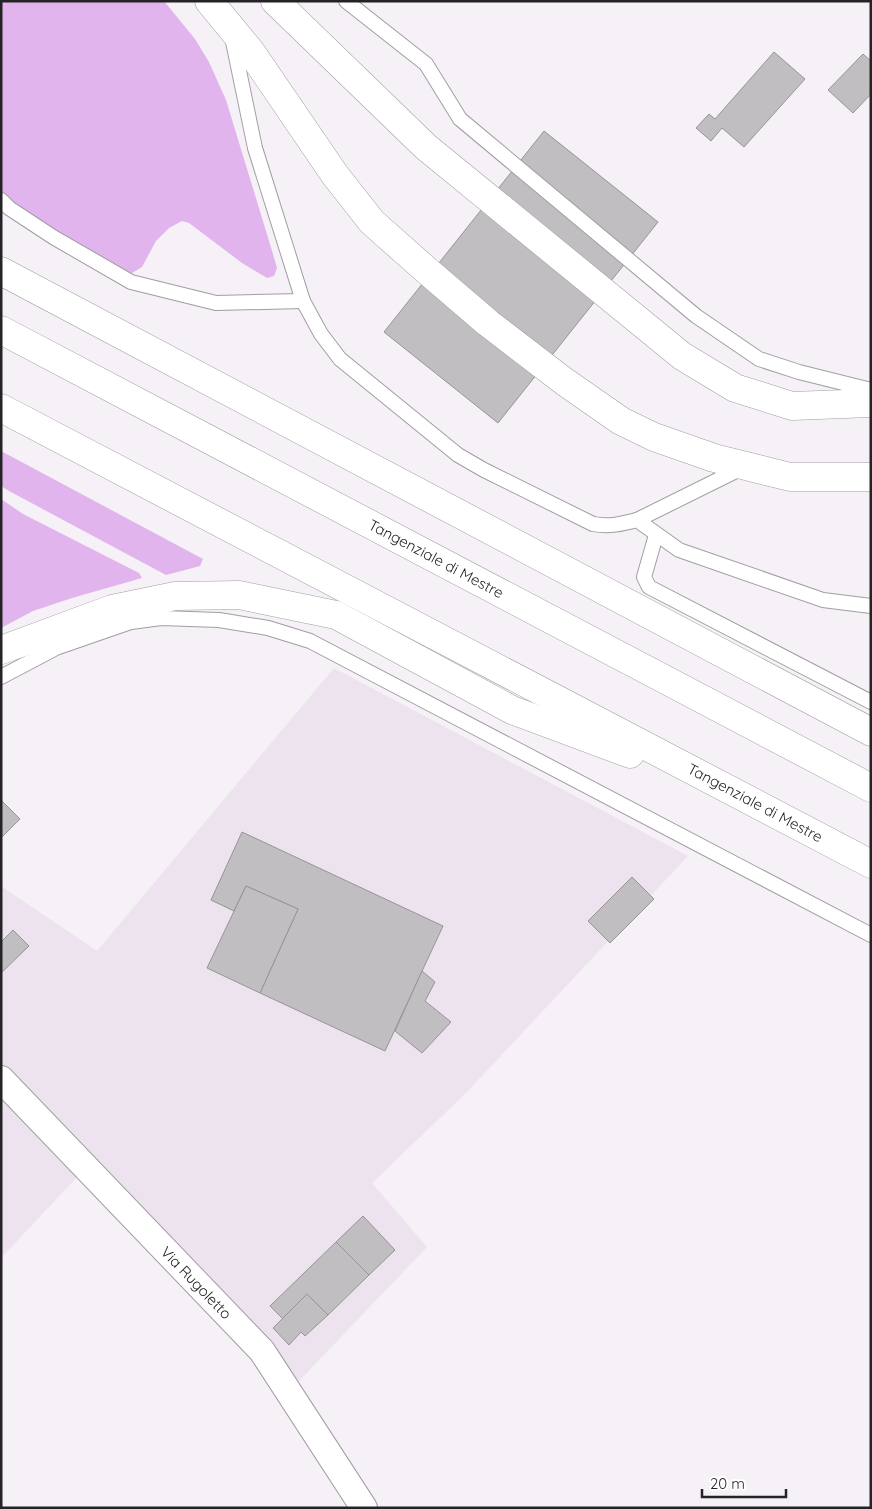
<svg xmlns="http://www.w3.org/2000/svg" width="872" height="1509" font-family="Quicksand,sans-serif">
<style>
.built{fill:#ece3ee}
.green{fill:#e2b4ed}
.building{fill:#c1bec2;stroke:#979397}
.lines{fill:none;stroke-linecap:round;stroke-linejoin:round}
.lane-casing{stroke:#a19ea2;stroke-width:16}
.street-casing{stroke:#a19ea2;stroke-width:28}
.highway-casing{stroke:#a19ea2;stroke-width:29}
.lane{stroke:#fff;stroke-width:14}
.street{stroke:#fff;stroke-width:26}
.highway{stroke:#fff;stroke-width:28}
.labels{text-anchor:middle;stroke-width:5;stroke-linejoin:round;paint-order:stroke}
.street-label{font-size:15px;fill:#242325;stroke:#fff}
</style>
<rect width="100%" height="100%" fill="#f5f1f6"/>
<polygon class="built" points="334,668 688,856 465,1094 372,1183 427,1247 299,1381 93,1160 1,1258 1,886 97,951"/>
<g class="green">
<polygon points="1,1 164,1 195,39 209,62 226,100 273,254 277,268 274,276 267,278 242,263 189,223 182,221 169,228 156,241 142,267 132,273 121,269 22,212 1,193"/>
<polygon points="1,451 203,559 200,566 166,575 9,491 1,486"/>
<polygon points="1,499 23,514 139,573 142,578 72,598 33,611 1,628"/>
</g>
<g class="building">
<polygon points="774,52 805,79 744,147 722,128 711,141 696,128 709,114 715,119"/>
<polygon points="863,54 871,61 871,94 853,113 828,90"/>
<polygon points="544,131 658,222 498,423 384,332"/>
<polygon points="2,801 20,819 1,838 1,802"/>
<polygon points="242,832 443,926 385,1051 260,993 298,909 246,886 234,911 211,900"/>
<polygon points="632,877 654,899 610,943 588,921"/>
<polygon points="246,886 298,909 260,993 207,968"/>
<polygon points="13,930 29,946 1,973 1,942"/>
<polygon points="422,971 435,982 425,1001 451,1022 422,1053 395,1031"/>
<polygon points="363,1216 395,1250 369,1275 336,1242"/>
<polygon points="336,1242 369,1275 328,1315 307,1294 283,1319 270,1306"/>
<polygon points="307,1294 328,1315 305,1336 301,1332 289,1345 273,1328"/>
</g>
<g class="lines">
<g class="lane-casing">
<g id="lane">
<polyline points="346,1 426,64 460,119 696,316 759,359 799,372 871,390"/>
<path d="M232 37 255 148 303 301 321 334 340 359 458 455 484 470 593 524C609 527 622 524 637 520L742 468"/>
<polyline points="1,200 9,208 53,237 131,282 216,303 303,301"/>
<polyline points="637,520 679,550 823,600 871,606"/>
<polyline points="656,535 644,577 649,587 871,702"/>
<polyline points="1,677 56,648 131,622 161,618 219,620 268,628 310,641 871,935"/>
</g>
</g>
<g class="street-casing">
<polyline id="street" points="1,1079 262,1351 364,1508"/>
</g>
<g class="highway-casing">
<g id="highway">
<polyline points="209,1 251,52 335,175 372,222 425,269 488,323 565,382 621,421 654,437 714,458 790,477 871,477"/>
<polyline points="275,1 426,147 682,356 735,388 792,406 871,403"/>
<polyline points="1,271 871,732"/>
<polyline points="1,330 871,788"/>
<polyline points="1,408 871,864"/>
<polyline points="1,650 112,609 175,596 239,595 336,615 512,710 630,754"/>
</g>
</g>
<use href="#lane" class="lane"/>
<use href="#street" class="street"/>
<use href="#highway" class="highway"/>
</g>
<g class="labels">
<g class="street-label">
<text transform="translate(436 559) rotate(28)" y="5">Tangenziale di Mestre</text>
<text transform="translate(755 803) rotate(28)" y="5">Tangenziale di Mestre</text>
<text transform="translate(196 1283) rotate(46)" y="5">Via Rugoletto</text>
</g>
</g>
<rect width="872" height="1509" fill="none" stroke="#242325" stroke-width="5"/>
<path d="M702 1489v8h84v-8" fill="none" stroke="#242325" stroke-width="2.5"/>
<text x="710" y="1489" font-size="15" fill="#242325" stroke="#ffffff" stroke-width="4" paint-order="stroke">20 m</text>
</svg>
